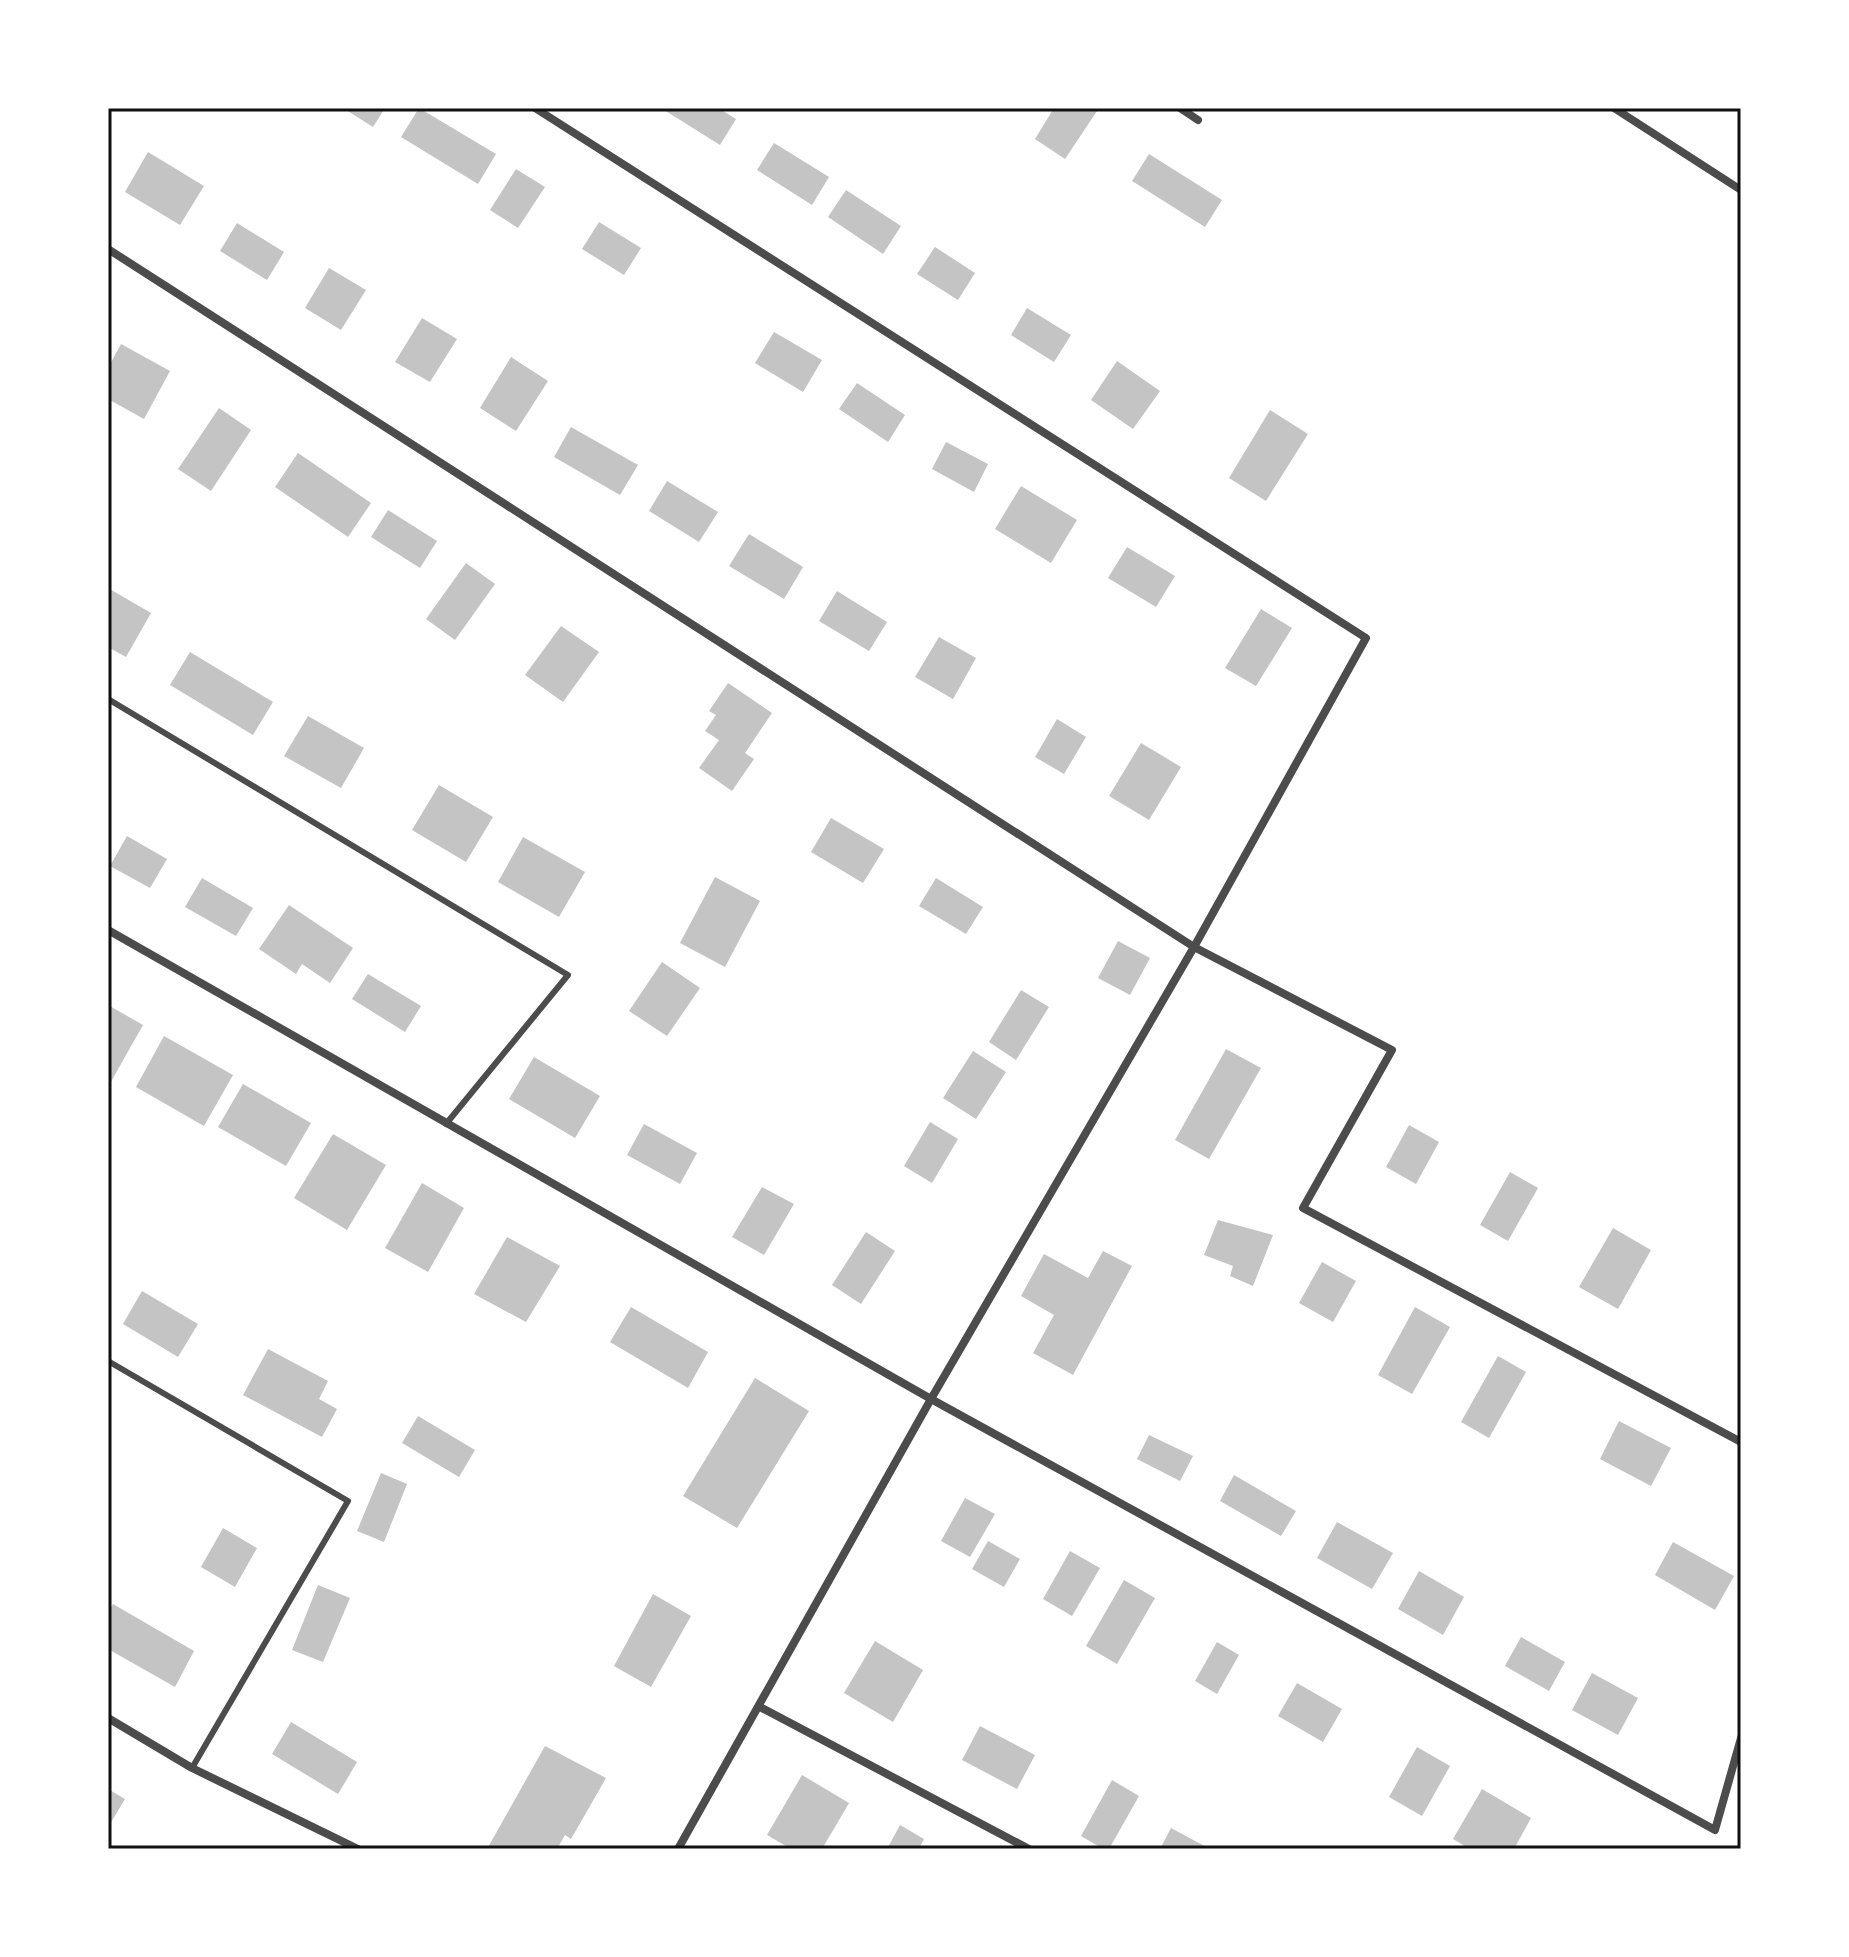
<svg xmlns="http://www.w3.org/2000/svg" width="1849" height="1957" font-family="Helvetica,sans-serif">
<style>
.building{fill:#c4c4c4}
.lines{fill:none;stroke-linecap:round;stroke-linejoin:round}
.service{stroke:#4c4c4c;stroke-width:6}
.minor{stroke:#4c4c4c;stroke-width:8}
.neatline{fill:none;stroke:#111;stroke-width:3}
</style>
<rect width="100%" height="100%" fill="#fff"/>
<g class="building">
<polygon points="343,108 385,108 373,127"/>
<polygon points="419,108 496,154 478,184 401,137"/>
<polygon points="661,108 718,108 736,119 720,145"/>
<polygon points="1054,108 1099,108 1065,159 1035,139"/>
<polygon points="774,143 829,177 812,205 757,170"/>
<polygon points="148,152 204,186 180,225 125,192"/>
<polygon points="1149,154 1222,200 1205,227 1132,181"/>
<polygon points="516,169 545,187 518,228 490,210"/>
<polygon points="846,190 901,226 883,254 828,217"/>
<polygon points="599,222 641,248 624,275 582,249"/>
<polygon points="237,223 284,252 267,280 220,251"/>
<polygon points="935,247 975,273 958,300 917,274"/>
<polygon points="329,268 366,290 341,330 305,308"/>
<polygon points="1027,308 1071,335 1054,362 1011,335"/>
<polygon points="422,318 457,339 430,382 395,362"/>
<polygon points="774,332 822,360 803,392 755,363"/>
<polygon points="121,344 170,371 144,419 108,399 108,368"/>
<polygon points="511,357 548,381 516,431 480,408"/>
<polygon points="1117,361 1160,391 1133,429 1091,400"/>
<polygon points="857,383 905,415 888,442 839,409"/>
<polygon points="219,408 251,430 211,491 178,469"/>
<polygon points="1270,410 1308,434 1266,501 1229,478"/>
<polygon points="571,427 638,465 620,495 554,457"/>
<polygon points="946,442 988,464 974,492 932,469"/>
<polygon points="298,453 371,503 348,537 275,487"/>
<polygon points="667,481 718,512 699,542 649,511"/>
<polygon points="1021,486 1077,520 1051,563 995,529"/>
<polygon points="388,510 437,541 420,568 371,537"/>
<polygon points="749,534 803,567 784,599 729,566"/>
<polygon points="1127,547 1175,576 1156,607 1108,578"/>
<polygon points="466,563 495,584 455,640 426,619"/>
<polygon points="108,588 151,613 126,657 108,647"/>
<polygon points="837,591 887,622 869,651 819,621"/>
<polygon points="1261,609 1292,628 1256,686 1225,668"/>
<polygon points="561,626 599,652 563,702 525,675"/>
<polygon points="939,637 976,658 953,699 915,677"/>
<polygon points="190,652 273,702 253,735 170,685"/>
<polygon points="728,683 772,713 745,753 754,759 732,791 699,768 719,740 705,731 716,715 709,711"/>
<polygon points="308,716 364,748 341,788 284,756"/>
<polygon points="1057,719 1086,737 1064,774 1035,757"/>
<polygon points="1141,743 1181,767 1149,820 1109,796"/>
<polygon points="439,785 493,817 466,862 412,830"/>
<polygon points="831,818 884,849 863,883 811,852"/>
<polygon points="127,836 167,859 150,888 110,866"/>
<polygon points="523,837 585,872 559,917 498,882"/>
<polygon points="715,877 760,901 725,967 680,943"/>
<polygon points="202,878 253,908 236,936 185,907"/>
<polygon points="936,878 983,907 966,934 919,906"/>
<polygon points="289,905 353,948 330,983 302,964 296,974 259,949"/>
<polygon points="1118,941 1150,958 1130,995 1098,978"/>
<polygon points="662,962 700,988 667,1036 629,1011"/>
<polygon points="368,974 421,1006 405,1032 352,999"/>
<polygon points="1021,990 1049,1007 1016,1060 989,1042"/>
<polygon points="108,1005 143,1025 108,1087"/>
<polygon points="164,1036 233,1075 204,1126 136,1087"/>
<polygon points="1226,1049 1261,1068 1209,1159 1175,1140"/>
<polygon points="973,1051 1006,1072 976,1119 943,1098"/>
<polygon points="534,1057 600,1096 575,1138 509,1099"/>
<polygon points="243,1084 311,1123 286,1166 218,1127"/>
<polygon points="930,1122 958,1139 932,1183 904,1166"/>
<polygon points="644,1124 697,1153 680,1184 627,1155"/>
<polygon points="1409,1125 1439,1142 1416,1184 1386,1167"/>
<polygon points="333,1134 386,1165 347,1230 294,1198"/>
<polygon points="1510,1172 1538,1188 1508,1241 1480,1225"/>
<polygon points="422,1183 464,1208 428,1272 385,1248"/>
<polygon points="762,1187 794,1204 764,1255 732,1237"/>
<polygon points="1218,1220 1273,1235 1253,1286 1230,1276 1233,1266 1204,1255"/>
<polygon points="1613,1228 1651,1250 1618,1309 1579,1287"/>
<polygon points="866,1232 895,1251 861,1304 832,1285"/>
<polygon points="507,1237 560,1266 526,1322 474,1294"/>
<polygon points="1103,1251 1132,1266 1073,1375 1033,1353 1054,1315 1021,1296 1044,1254 1088,1278"/>
<polygon points="1322,1262 1356,1281 1333,1322 1299,1303"/>
<polygon points="142,1291 198,1324 178,1357 123,1324"/>
<polygon points="631,1307 708,1352 688,1388 610,1342"/>
<polygon points="1415,1307 1450,1327 1412,1394 1378,1375"/>
<polygon points="268,1349 328,1381 319,1399 337,1409 322,1437 243,1395"/>
<polygon points="1498,1356 1526,1372 1489,1438 1461,1422"/>
<polygon points="755,1378 809,1411 737,1528 683,1496"/>
<polygon points="418,1416 475,1450 459,1477 402,1443"/>
<polygon points="1619,1421 1671,1448 1651,1486 1600,1459"/>
<polygon points="1149,1435 1193,1456 1180,1481 1137,1459"/>
<polygon points="381,1473 407,1484 384,1542 357,1531"/>
<polygon points="1234,1475 1296,1511 1281,1536 1220,1501"/>
<polygon points="965,1498 995,1514 970,1557 941,1541"/>
<polygon points="1337,1522 1393,1553 1372,1589 1317,1558"/>
<polygon points="223,1528 257,1548 235,1587 201,1567"/>
<polygon points="988,1541 1020,1559 1004,1587 972,1569"/>
<polygon points="1673,1542 1734,1576 1715,1610 1655,1575"/>
<polygon points="1070,1551 1100,1568 1072,1616 1043,1599"/>
<polygon points="1419,1571 1464,1597 1443,1635 1398,1609"/>
<polygon points="1124,1580 1155,1598 1117,1664 1086,1646"/>
<polygon points="318,1585 350,1598 323,1662 292,1650"/>
<polygon points="653,1594 691,1616 651,1687 614,1666"/>
<polygon points="113,1604 194,1651 175,1687 108,1649 108,1612"/>
<polygon points="1521,1637 1565,1662 1549,1691 1505,1666"/>
<polygon points="875,1641 923,1670 893,1722 844,1693"/>
<polygon points="1217,1642 1239,1655 1217,1694 1195,1681"/>
<polygon points="1592,1673 1638,1698 1618,1735 1572,1710"/>
<polygon points="1297,1683 1342,1709 1323,1742 1278,1716"/>
<polygon points="291,1722 357,1762 338,1794 272,1754"/>
<polygon points="980,1726 1035,1755 1017,1789 962,1760"/>
<polygon points="545,1746 606,1778 571,1839 565,1835 557,1849 487,1849"/>
<polygon points="1417,1747 1450,1766 1422,1816 1389,1797"/>
<polygon points="802,1775 849,1803 822,1849 791,1849 767,1835"/>
<polygon points="1112,1780 1139,1796 1109,1849 1103,1849 1081,1836"/>
<polygon points="108,1789 125,1799 110,1824 108,1823"/>
<polygon points="1482,1789 1531,1818 1514,1849 1470,1849 1453,1839"/>
<polygon points="900,1825 924,1839 919,1849 887,1849"/>
<polygon points="1171,1828 1210,1849 1160,1849"/>
</g>
<g class="lines">
<g class="service">
<polyline points="108,699 568,975 446,1124"/>
<polyline points="108,1361 348,1501 192,1768"/>
</g>
<g class="minor">
<polyline points="535,108 1366,638 1194,947 931,1399 678,1849"/>
<polyline points="1180,108 1198,120"/>
<polyline points="1614,108 1741,190"/>
<polyline points="108,249 1194,947 1392,1050 1303,1208 1741,1442"/>
<polyline points="108,930 931,1399 1715,1830 1741,1738"/>
<polyline points="760,1707 1029,1849"/>
<polyline points="108,1718 192,1768 358,1849"/>
</g>
</g>
<rect width="1849" height="1957" fill="none" stroke="#ffffff" stroke-width="220"/>
<rect x="110" y="110" width="1629" height="1737" class="neatline"/>
</svg>
